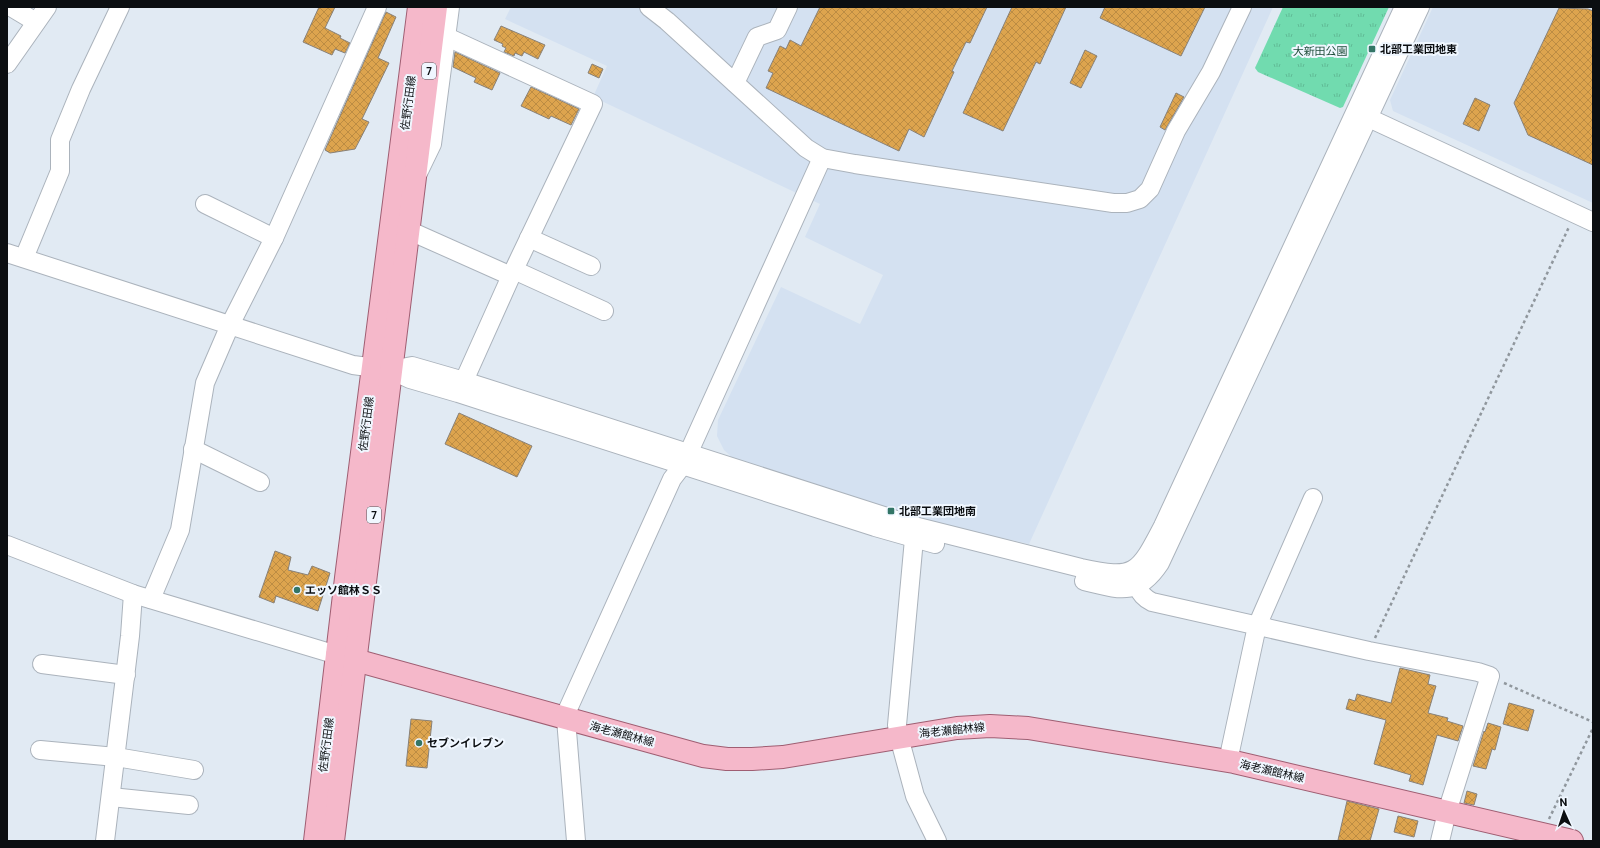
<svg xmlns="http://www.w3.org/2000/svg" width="1600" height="848" font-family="Roboto,'Noto Sans JP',sans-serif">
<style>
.built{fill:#d4e1f1}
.grass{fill:url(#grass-tufts)}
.building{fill:url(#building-cross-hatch);stroke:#888178}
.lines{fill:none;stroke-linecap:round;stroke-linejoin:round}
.minor-casing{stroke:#abb3bc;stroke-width:20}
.major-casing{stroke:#9f5e72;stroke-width:24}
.path{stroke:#90979d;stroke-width:2.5;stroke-dasharray:3 3;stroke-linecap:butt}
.minor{stroke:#fff;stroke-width:18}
.major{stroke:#f5b8ca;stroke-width:22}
.poi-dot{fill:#337566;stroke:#f0f7ff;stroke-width:1.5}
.labels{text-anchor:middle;stroke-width:4;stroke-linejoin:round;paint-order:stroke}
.shield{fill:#f0f7ff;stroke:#505458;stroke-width:1}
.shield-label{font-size:10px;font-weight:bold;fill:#0b0e11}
.poi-label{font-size:11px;font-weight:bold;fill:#0b0e11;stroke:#f0f7ff;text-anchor:start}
.park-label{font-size:11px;fill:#1f4e3b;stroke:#f0f7ff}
.street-label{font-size:11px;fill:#0b0e11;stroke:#f0f7ff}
</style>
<defs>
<pattern id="grass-tufts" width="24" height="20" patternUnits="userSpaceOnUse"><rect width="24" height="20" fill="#71dbaf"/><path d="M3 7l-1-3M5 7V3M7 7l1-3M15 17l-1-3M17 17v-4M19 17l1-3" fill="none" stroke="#60bb96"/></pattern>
<pattern id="building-cross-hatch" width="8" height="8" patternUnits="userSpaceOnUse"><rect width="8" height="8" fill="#dda44e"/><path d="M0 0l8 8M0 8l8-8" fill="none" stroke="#bc8c43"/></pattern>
</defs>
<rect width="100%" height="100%" fill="#e1eaf3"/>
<g class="built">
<polygon points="511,7 1273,7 1029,544 926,521 736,461 724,450 717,436 718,420 781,287 860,324 883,275 805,237 820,204 593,97 607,66 505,19"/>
<polygon points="1433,7 1593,7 1593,203 1393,111 1390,100"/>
</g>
<polygon class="grass" points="1283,7 1389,7 1343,107 1340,108 1258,72 1255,68"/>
<g class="building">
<polygon points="319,7 335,7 325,28 341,36 340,38 350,43 345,53 335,49 332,55 303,42"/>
<polygon points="820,7 987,7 970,43 966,42 952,71 954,72 924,137 909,129 899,151 766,88 773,73 768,71 780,46 786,49 790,40 801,46"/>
<polygon points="1012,7 1066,7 1040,64 1036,62 1003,131 963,113"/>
<polygon points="1105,7 1205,7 1181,56 1100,18"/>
<polygon points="1559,8 1588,9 1593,11 1593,165 1528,135 1514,103"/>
<polygon points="386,12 396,17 378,58 389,63 362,119 369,122 355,149 330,153 325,150"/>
<polygon points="501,26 545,45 538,59 524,52 522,56 515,53 514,56 504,52 506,48 502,46 503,44 494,40"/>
<polygon points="1085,50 1097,56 1081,88 1070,83"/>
<polygon points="455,52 500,73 492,90 474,82 476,78 453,67"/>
<polygon points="592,64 603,69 599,78 588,73"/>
<polygon points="531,87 579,109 571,125 551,116 549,119 521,106"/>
<polygon points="1176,93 1184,97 1165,130 1160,127"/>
<polygon points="1475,98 1490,105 1479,131 1463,124"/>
<polygon points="459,413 532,446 517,477 445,444"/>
<polygon points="275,551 291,557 288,570 308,575 312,566 330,573 318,611 276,596 274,603 259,597"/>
<polygon points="1400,668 1430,675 1428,684 1436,686 1428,713 1448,718 1447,721 1463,726 1458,741 1437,735 1423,785 1409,781 1411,775 1374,764 1386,720 1346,709 1349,699 1355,701 1357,694 1391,703"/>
<polygon points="1509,703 1534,710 1528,731 1503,724"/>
<polygon points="411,719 432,721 427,768 406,766"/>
<polygon points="1488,723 1501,727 1495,750 1492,749 1486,769 1473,766 1484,731 1485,732"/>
<polygon points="1467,791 1477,794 1474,805 1464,803"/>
<polygon points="1347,801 1379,809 1370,841 1345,841 1338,840"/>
<polygon points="1398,816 1418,821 1414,837 1394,832"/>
</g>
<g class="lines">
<g class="minor-casing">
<g id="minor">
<polyline points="11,7 36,22"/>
<polyline points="649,7 667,21 806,148 822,158 855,164 1113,203 1127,203 1140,199 1150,189 1176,131 1211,72 1242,7"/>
<polyline points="447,37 593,104 511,276 459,392"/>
<polyline points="7,64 47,7"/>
<polyline points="735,83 757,37 777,30 788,7"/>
<polyline points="1358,113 1593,222"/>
<polyline points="418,173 432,144 450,7"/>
<polyline points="205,204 274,238"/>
<polyline points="410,231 511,276"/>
<polyline points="529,238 591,266"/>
<path d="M7 253 353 365 391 370 412 366 464 381 918 527 1081 568C1135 580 1138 574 1163 526L1404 7"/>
<polyline points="24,258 60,171 60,140 81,89 120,7"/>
<polyline points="514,270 604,311"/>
<polyline points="391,370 410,379 458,393 875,527 935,544"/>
<polyline points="193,449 260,482"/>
<polyline points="917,529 914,539 897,725 899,737 915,796 937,841"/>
<polyline points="7,545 133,594 337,655"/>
<path d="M1084 581C1118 589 1137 598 1160 563L1420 7"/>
<path d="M1137 586C1141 594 1144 598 1152 602L1369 651 1478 672 1490 676 1447 812 1440 841"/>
<polyline points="151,599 180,530 205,383 230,325 274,238 377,7"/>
<polyline points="42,664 126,675"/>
<polyline points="40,750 116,757 194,770"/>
<polyline points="1228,761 1257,626 1313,498"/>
<polyline points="111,797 189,805"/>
<polyline points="105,841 130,636 133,594"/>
<polyline points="576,841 566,719 568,709 672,479 682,466 688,454 822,158"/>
</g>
</g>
<g class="major-casing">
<g id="major">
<polyline points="337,655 703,756 727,759 752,759 783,757 957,728 990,726 1028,728 1234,762 1572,841"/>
<polyline points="315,841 346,578 419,7"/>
<polyline points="333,841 436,7"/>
</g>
</g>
<g class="path">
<polyline points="1375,638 1569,227"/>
<polyline points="1504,683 1593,722"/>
<polyline points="1549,819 1593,728"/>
</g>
<use href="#minor" class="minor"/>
<use href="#major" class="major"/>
</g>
<g class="poi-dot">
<rect x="1368" y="45" width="8" height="8" rx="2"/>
<rect x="887" y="507" width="8" height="8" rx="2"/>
<circle cx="297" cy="590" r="4"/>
<circle cx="419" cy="743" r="4"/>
</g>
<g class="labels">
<g class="shield">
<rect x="422" y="63" width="14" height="16" rx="3"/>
<rect x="367" y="507" width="14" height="16" rx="3"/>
</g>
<g class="shield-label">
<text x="429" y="75">7</text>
<text x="374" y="519">7</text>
</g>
<g class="poi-label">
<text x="1380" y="53">北部工業団地東</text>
<text x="899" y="515">北部工業団地南</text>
<text x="305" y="594">エッソ館林ＳＳ</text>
<text x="427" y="747">セブンイレブン</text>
</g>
<g class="park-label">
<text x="1320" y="55">大新田公園</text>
</g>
<g class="street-label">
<text transform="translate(408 103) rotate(-83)" y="4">佐野行田線</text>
<text transform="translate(366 424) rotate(-83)" y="4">佐野行田線</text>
<text transform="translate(952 730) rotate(-6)" y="4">海老瀬館林線</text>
<text transform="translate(622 734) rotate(15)" y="4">海老瀬館林線</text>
<text transform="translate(326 745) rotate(-83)" y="4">佐野行田線</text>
<text transform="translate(1272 771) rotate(13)" y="4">海老瀬館林線</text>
</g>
</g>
<rect width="1600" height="848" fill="none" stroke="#0b0e11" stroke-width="16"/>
<g transform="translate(1564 812) rotate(357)" stroke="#f0f7ff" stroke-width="3" paint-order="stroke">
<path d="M0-3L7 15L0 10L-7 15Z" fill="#0b0e11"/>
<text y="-6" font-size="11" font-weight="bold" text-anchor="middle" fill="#0b0e11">N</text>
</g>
</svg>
